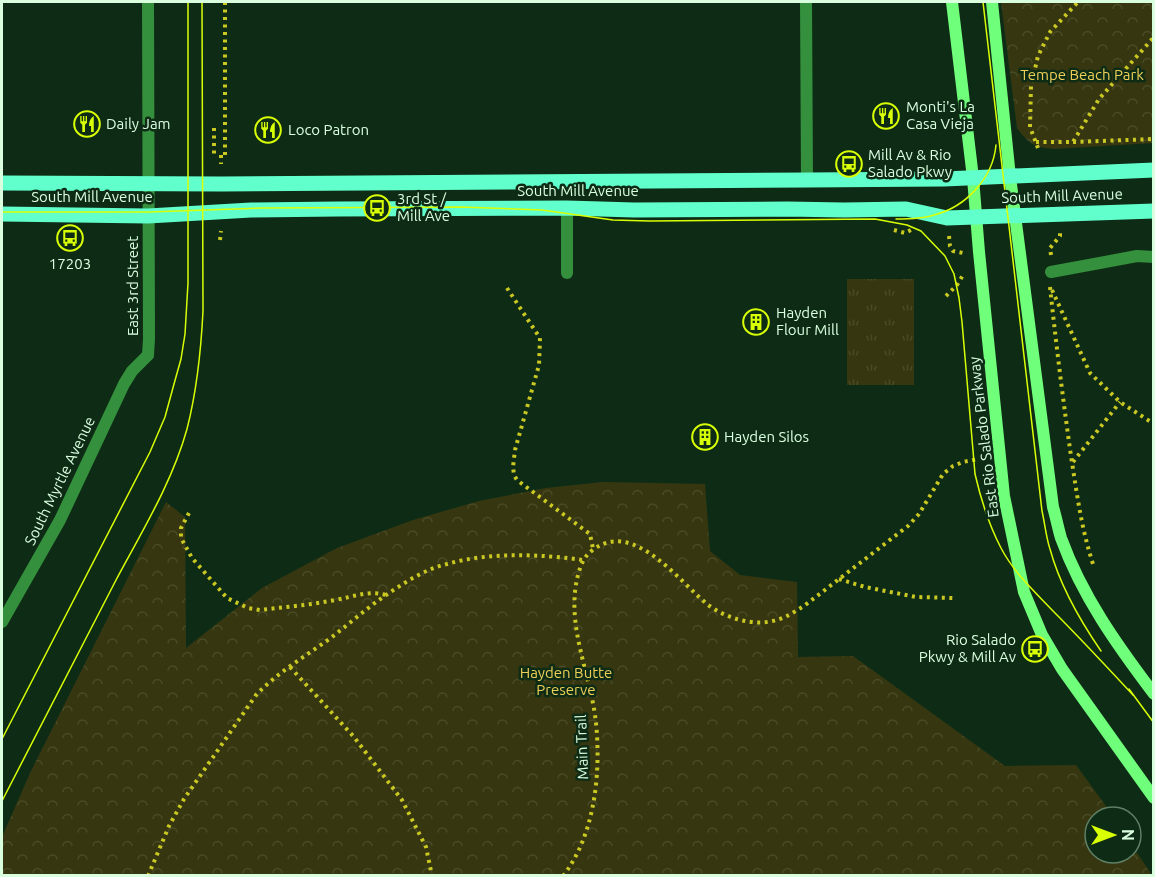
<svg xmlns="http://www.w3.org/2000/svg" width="1155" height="877" font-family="Ubuntu,sans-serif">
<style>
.grass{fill:url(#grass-tufts)}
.park{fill:url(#park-crowns)}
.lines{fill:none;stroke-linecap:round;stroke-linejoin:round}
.path{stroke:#cac822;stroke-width:4;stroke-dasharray:3 4.5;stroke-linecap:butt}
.lane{stroke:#34903c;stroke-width:12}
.street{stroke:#34903c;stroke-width:12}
.secondary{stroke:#70ff7b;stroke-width:12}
.primary{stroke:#60ffcc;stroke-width:15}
.tram{stroke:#d9ff05;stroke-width:1.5}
.labels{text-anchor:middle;stroke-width:5;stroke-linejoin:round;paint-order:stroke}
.park-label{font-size:15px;fill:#edcf57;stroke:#0e2c15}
.poi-label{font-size:15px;fill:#d9ffdf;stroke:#0e2c15;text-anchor:start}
.street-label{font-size:15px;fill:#d9ffdf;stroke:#0e2c15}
</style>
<defs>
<pattern id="grass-tufts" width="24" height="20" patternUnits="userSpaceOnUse" patternTransform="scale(1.5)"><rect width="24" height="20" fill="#363710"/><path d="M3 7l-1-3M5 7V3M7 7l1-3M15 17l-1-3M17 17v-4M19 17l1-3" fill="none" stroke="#494b27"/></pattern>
<pattern id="park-crowns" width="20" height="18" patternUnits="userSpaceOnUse" patternTransform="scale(1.5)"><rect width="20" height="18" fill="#363710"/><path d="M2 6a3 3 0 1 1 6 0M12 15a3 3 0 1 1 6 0" fill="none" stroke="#494b27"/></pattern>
</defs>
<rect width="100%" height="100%" fill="#0e2c15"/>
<rect class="grass" x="847" y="279" width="67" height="106"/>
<g class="park">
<path d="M1001 2H1153V143L1054 149C1034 147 1029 144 1017 128Z"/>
<polygon points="603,482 705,484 710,551 740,575 797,582 798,657 853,656 1005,766 1076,765 1114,817 1095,817 1095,853 1131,853 1131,844 1152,875 2,875 2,837 30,773 166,502 185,517 186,648 262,588 337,548 413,520 479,501 546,488"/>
</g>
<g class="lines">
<g class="path">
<polyline points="225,2 225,155"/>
<polyline points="214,128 214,155"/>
<polyline points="1036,142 1073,142 1099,99 1154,37"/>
<polyline points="1073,142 1154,139"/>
<polyline points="1038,148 1030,127 1031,86 1038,56 1050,32 1078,2"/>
<polyline points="942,150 942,158"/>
<polyline points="221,155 221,164"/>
<polyline points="894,230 905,233 911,230"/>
<polyline points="949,236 950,246 953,251 963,253"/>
<polyline points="220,240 221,231"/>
<polyline points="1051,255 1050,248 1060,236 1060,233"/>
<path d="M1050 287C1056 343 1063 400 1071 456 1077 494 1081 527 1093 564"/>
<polyline points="507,288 540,338 539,365 515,450 513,467 514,475 517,480 529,489 590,534 593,549"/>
<polyline points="1052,290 1090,373 1120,402 1154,424"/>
<polyline points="946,296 957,285 963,275"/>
<polyline points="1073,462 1120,402"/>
<path d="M189 513 181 528V538L192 558 227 598 248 608 260 610C285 607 310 605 335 600 354 597 366 590 386 595"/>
<polyline points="839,579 865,587 916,597 953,598"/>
<polyline points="290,667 354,737 402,800 426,847 432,876"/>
<path d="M148 876 169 826 184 799 256 695C278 672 306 656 332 637 350 623 367 608 386 595 404 583 425 569 447 564 488 552 540 554 583 560"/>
<path d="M563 876C595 835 601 773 596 723 591 674 565 625 578 575 581 564 584 556 594 549 634 520 679 581 707 604 725 618 754 627 776 620 786 618 795 611 804 606L908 526 919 514 943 474 953 466 963 462 983 458"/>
</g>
<g class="lane">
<polyline points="806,2 807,180"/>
<polyline points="567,208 567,273"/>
<polyline points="1051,272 1137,256 1154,257"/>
<polyline points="2,622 60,520 124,384 132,371 148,355"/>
</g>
<polyline class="street" points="148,355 149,339 148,2"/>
<g class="secondary">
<polyline points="952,2 973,178 979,252 1004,496 1024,592 1042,635 1062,669 1154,798"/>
<path d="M992 2 1010 177 1053 507C1056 517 1058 528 1061 538 1082 596 1117 645 1154 694"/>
</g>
<g class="primary">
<polyline points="2,183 221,184 807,180 944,179 1154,170"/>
<polyline points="2,214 148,216 251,210 338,209 567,208 634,210 787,209 844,210 906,209 947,218 1154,211"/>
</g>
<g class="tram">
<path d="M983 2 1042 511C1045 524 1046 537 1050 549 1060 586 1079 619 1101 651"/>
<path d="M2 212H149L262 208 461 207 542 210 613 220 650 221 875 219 907 225 921 231 945 256 954 274 959 298 962 322 975 474C981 500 989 525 1001 548 1014 573 1035 592 1054 612 1081 639 1107 667 1133 695"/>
<path d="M896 219C909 219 922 219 934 215 966 207 993 178 996 145"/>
<polyline points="1129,689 1154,723"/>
<polyline points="2,739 150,452 165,417 174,384 181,359 185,334 188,283 188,2"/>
<path d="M2 801C39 728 77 655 115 582 141 533 172 483 187 429 197 390 201 351 203 311L202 2"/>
</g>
</g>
<defs>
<g id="restaurant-ring" transform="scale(1.35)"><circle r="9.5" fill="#0e2c15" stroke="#d9ff05" stroke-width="1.5"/><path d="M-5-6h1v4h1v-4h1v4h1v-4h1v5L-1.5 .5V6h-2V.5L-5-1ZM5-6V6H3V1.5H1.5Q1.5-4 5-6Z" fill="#d9ff05"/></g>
<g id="bus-ring" transform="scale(1.35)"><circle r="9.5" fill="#0e2c15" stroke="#d9ff05" stroke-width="1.5"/><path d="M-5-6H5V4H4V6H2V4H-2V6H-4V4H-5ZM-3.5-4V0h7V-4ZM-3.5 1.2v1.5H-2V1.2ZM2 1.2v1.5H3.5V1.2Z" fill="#d9ff05"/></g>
<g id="building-ring" transform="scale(1.35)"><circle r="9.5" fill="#0e2c15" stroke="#d9ff05" stroke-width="1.5"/><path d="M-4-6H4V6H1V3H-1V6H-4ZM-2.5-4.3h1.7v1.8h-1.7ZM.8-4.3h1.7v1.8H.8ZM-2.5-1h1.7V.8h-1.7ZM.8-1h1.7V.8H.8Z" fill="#d9ff05"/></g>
</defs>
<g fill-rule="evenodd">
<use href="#restaurant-ring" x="886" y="116"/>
<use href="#restaurant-ring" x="87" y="124"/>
<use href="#restaurant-ring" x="268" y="130"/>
<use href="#bus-ring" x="849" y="164"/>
<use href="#bus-ring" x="377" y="208"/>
<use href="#bus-ring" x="70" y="238"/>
<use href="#building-ring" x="756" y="322"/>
<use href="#building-ring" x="705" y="437"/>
<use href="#bus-ring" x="1035" y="649"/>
</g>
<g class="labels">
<g class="park-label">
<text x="1082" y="80">Tempe Beach Park</text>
<text x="566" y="678">Hayden Butte<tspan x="566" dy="17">Preserve</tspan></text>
</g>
<g class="poi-label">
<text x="906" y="112">Monti's La<tspan x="906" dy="17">Casa Vieja</tspan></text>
<text x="106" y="129">Daily Jam</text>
<text x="288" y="135">Loco Patron</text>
<text x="868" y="160">Mill Av &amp; Rio<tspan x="868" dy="17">Salado Pkwy</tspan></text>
<text x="397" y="204">3rd St /<tspan x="397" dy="17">Mill Ave</tspan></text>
<text x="70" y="269" text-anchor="middle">17203</text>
<text x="776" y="318">Hayden<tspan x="776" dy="17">Flour Mill</tspan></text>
<text x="724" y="442">Hayden Silos</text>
<text x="1016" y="645" text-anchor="end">Rio Salado<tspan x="1016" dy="17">Pkwy &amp; Mill Av</tspan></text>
</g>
<g class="street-label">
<text x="578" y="196">South Mill Avenue</text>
<text transform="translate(1062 196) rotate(-2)" y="5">South Mill Avenue</text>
<text x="92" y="202">South Mill Avenue</text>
<text transform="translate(133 286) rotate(-90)" y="5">East 3rd Street</text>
<text transform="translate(984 437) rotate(-97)" y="5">East Rio Salado Parkway</text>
<text transform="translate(60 481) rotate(-64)" y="5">South Myrtle Avenue</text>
<text transform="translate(582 747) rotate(-92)" y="5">Main Trail</text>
</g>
</g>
<rect width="1155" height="877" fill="none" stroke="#d9ffdf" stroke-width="6"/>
<g transform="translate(1113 835) rotate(90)"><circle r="28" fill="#0e2c15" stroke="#5f8066" stroke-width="1.5"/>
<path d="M0-4.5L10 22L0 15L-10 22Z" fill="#d9ff05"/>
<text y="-9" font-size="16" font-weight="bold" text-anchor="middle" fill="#d9ffdf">N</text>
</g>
</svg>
